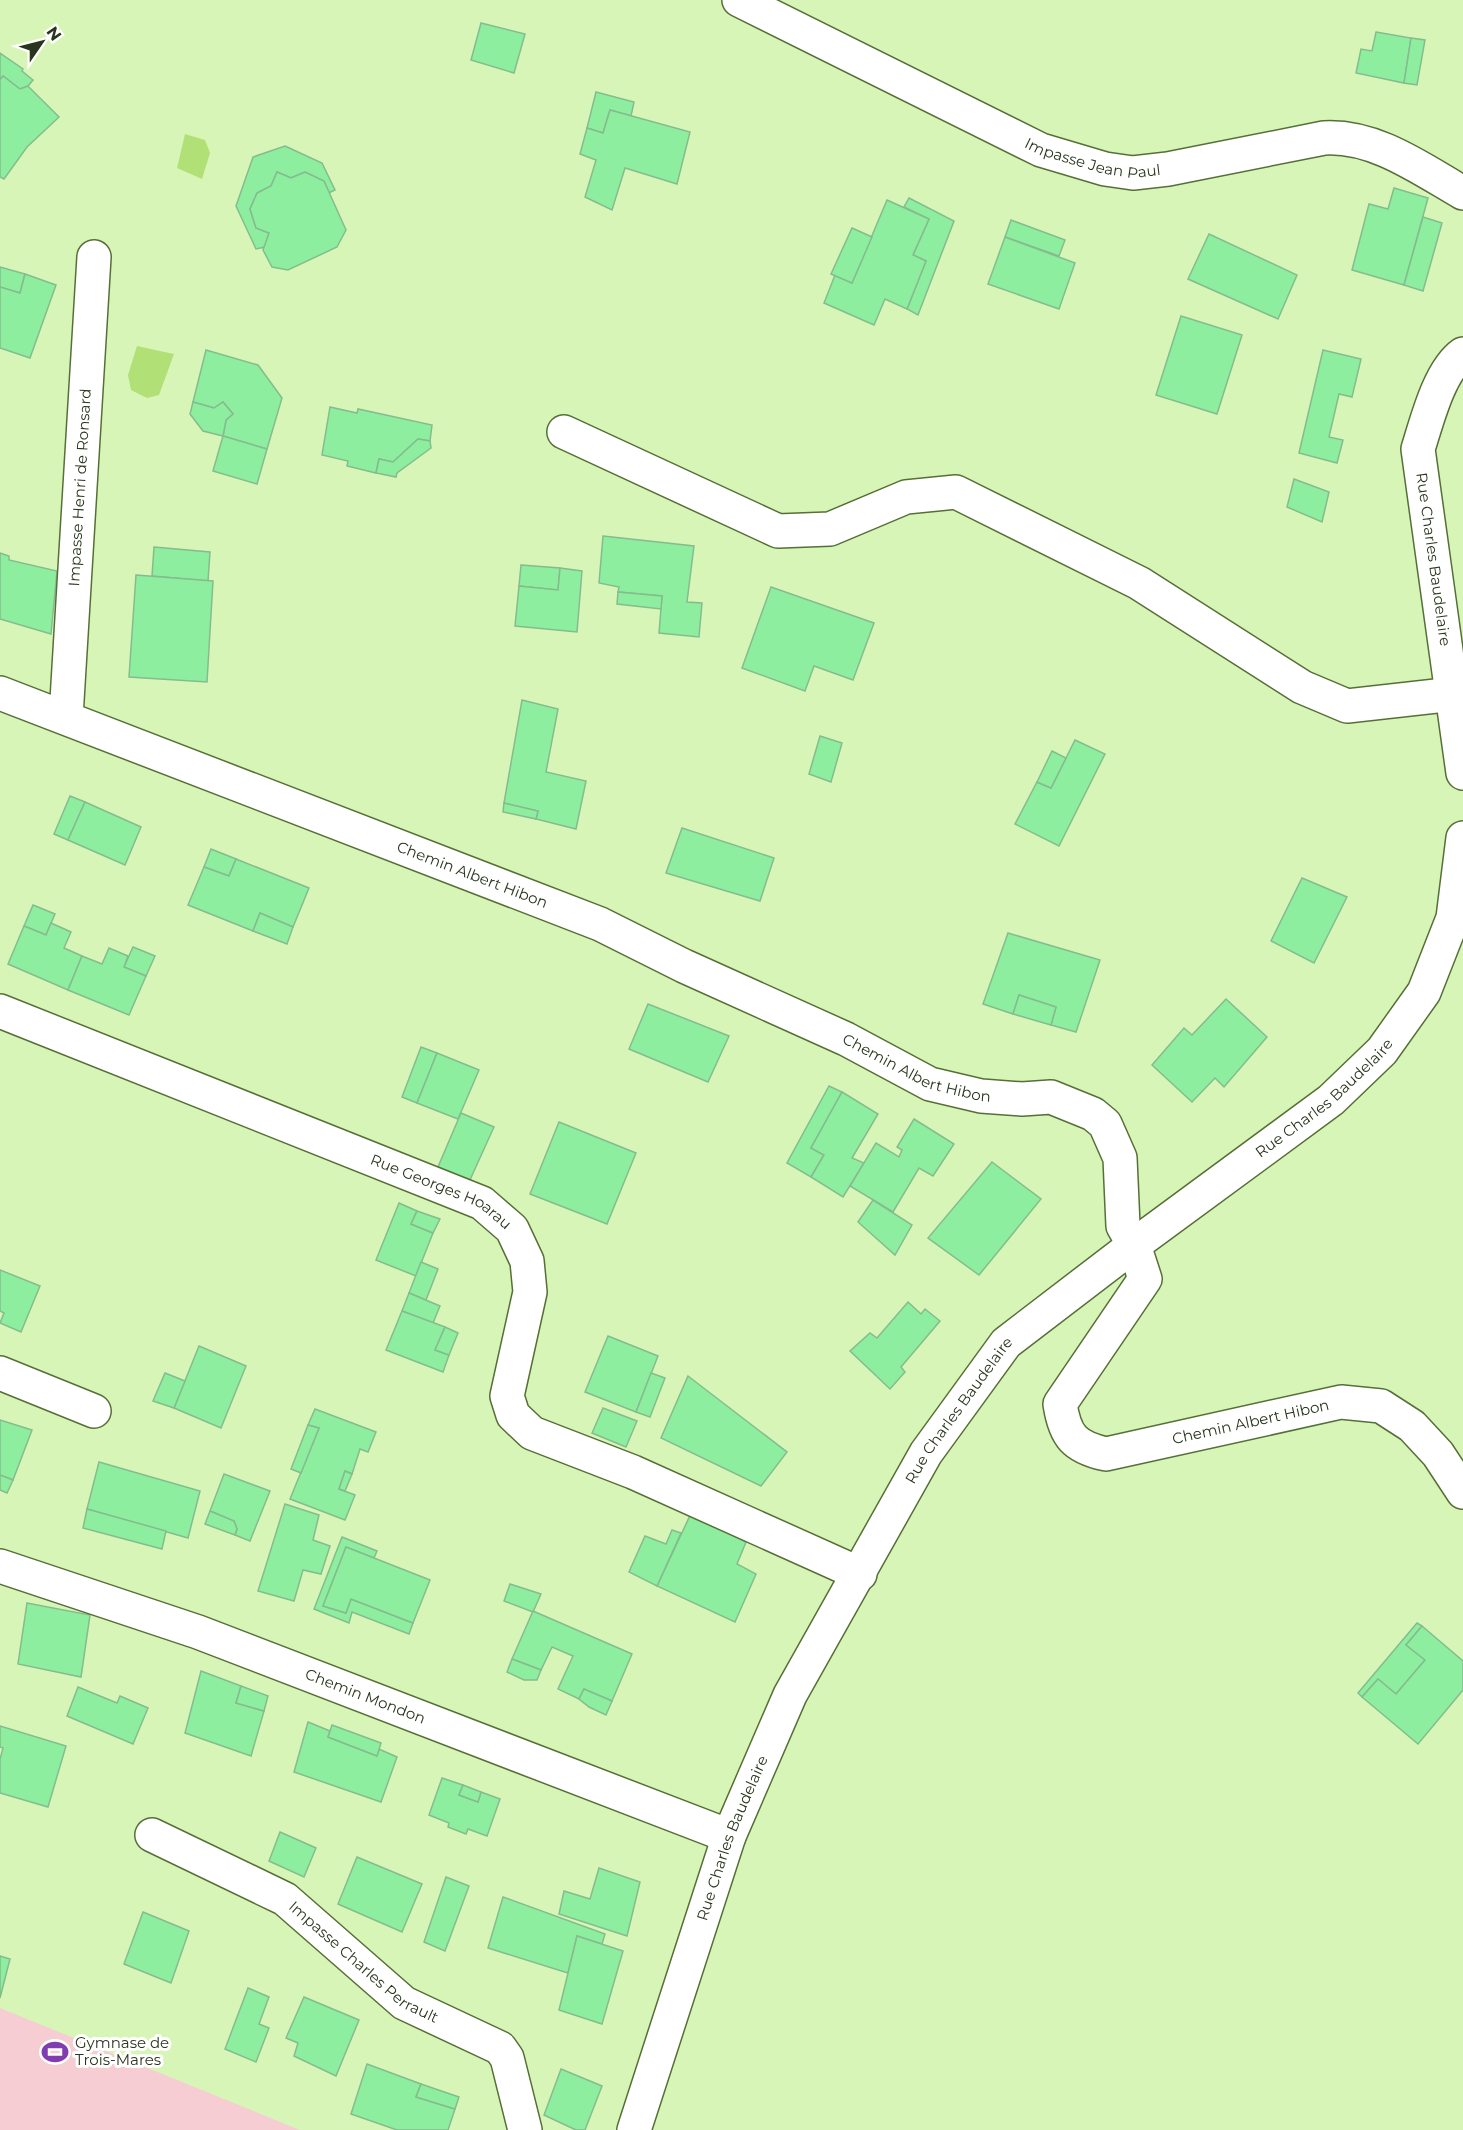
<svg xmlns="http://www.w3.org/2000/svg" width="1463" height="2130" font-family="Montserrat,sans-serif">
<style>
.green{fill:#f5cdd2}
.water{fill:#b1e077}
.building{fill:#8dee9f;stroke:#85bc8e;stroke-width:1.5}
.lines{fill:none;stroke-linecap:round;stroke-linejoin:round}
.minor-casing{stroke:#566f37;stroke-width:36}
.major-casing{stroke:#566f37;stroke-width:36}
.minor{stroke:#fff;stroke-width:33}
.major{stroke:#fff;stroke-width:33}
.labels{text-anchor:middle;stroke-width:6;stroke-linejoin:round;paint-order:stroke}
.street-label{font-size:15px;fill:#2a351d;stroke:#fff}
.poi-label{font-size:15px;fill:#2a351d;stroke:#fff;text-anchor:start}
</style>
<rect width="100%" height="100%" fill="#d8f5b8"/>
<polygon class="green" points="0,2008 300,2130 0,2130"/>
<g class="water">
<polygon points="185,134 205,140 210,153 202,179 177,168"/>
<polygon points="137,346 174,354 159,395 147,398 131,390 128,375"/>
</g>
<g class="building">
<polygon points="481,23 525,34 514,73 471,60"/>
<polygon points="1376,32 1411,38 1404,83 1356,73 1361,49 1372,51"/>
<polygon points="1411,38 1425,40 1417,85 1404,83"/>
<polygon points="0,53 23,69 22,71 33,80 28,86 20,89 3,76 0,80"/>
<polygon points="3,76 20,89 28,86 59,117 27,147 4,179 0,177 0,80"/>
<polygon points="596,92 634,102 631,116 610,110 603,133 587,128"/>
<polygon points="610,110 690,132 677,184 625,168 612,210 585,197 596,160 580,154 587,128 603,133"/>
<polygon points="285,146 322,163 335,190 329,193 324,181 305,172 291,178 277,172 271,186 257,193 250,209 256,228 269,233 265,247 256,249 236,206 253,157"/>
<polygon points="277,172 291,178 305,172 324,181 346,230 337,247 288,270 272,267 263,250 269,233 256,228 250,209 257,193 271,186"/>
<polygon points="1394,188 1428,198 1404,285 1352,270 1369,204 1388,209"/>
<polygon points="909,198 954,221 918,315 907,309 926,261 913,255 929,219 904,207"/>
<polygon points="887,200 929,219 913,255 926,261 907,309 885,299 874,325 824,303 835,275 852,283"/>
<polygon points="1423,217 1442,223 1423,291 1404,285"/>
<polygon points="1011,220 1065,240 1059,256 1005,237"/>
<polygon points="852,228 872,237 852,283 831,274"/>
<polygon points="1209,234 1297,275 1278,319 1188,279"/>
<polygon points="1005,237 1075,263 1059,309 988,284"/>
<polygon points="0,267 25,274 20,293 0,287"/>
<polygon points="25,274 56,285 30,358 0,348 0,287 20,293"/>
<polygon points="1181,316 1242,335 1217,414 1156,395"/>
<polygon points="206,350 258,365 282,398 267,449 223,436 226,420 233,414 223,402 214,408 193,402"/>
<polygon points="1323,350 1361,359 1352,397 1339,394 1329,437 1343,440 1337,463 1299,453"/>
<polygon points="193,402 214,408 223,402 233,414 226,420 223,436 203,431 190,414"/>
<polygon points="330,407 357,413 358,409 432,425 430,441 418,439 393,462 379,459 376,473 347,466 348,461 322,455"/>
<polygon points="223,436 267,449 257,484 213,471"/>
<polygon points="418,439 430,441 431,448 397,473 396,477 376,473 379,459 393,462"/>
<polygon points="1294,479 1329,492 1322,522 1287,507"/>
<polygon points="603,536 694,546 687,602 702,603 699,637 659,633 662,596 618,592 619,587 599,583"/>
<polygon points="154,547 210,552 208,581 152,576"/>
<polygon points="0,553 9,556 9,560 57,571 51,634 0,619"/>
<polygon points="521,565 560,568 558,590 519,586"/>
<polygon points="560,568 582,571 577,632 515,626 519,586 558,590"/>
<polygon points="136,575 213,581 207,682 129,677"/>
<polygon points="771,587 874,623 853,680 814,666 805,691 742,668"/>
<polygon points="618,592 662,596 661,609 617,604"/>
<polygon points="522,700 558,709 546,772 586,781 576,829 536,819 538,811 504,803"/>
<polygon points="820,736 842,743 831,782 809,774"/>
<polygon points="1075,740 1105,754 1059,846 1015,824 1037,782 1051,788"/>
<polygon points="1052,751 1066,758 1051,788 1037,782"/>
<polygon points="70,796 85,802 68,840 54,834"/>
<polygon points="85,802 141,827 125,865 68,840"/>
<polygon points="504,803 538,811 536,819 503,812"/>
<polygon points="682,828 774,858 760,901 666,873"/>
<polygon points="211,849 236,859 229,876 204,867"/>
<polygon points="236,859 309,888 293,927 260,913 253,931 188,905 204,867 229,876"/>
<polygon points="1302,878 1347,897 1314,963 1271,941"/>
<polygon points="33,905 55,914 46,935 24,926"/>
<polygon points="260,913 293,927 287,944 253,931"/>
<polygon points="51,923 71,932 64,948 82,956 68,990 8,964 24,926 46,935"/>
<polygon points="1008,933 1100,960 1076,1032 1051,1025 1056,1007 1019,995 1013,1014 983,1004"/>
<polygon points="133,947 155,956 146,976 124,967"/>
<polygon points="109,948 128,956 124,967 146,976 129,1015 68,990 82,956 102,964"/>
<polygon points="1019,995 1056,1007 1051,1025 1013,1014"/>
<polygon points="1226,999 1267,1037 1224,1087 1215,1078 1192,1102 1152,1065 1184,1028 1192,1035"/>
<polygon points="648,1004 729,1036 708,1082 629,1049"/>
<polygon points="421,1047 437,1053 417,1103 402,1097"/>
<polygon points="437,1053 479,1070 458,1119 417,1103"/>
<polygon points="829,1086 842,1092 811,1148 824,1155 811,1177 787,1163"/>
<polygon points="842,1092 878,1114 852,1158 864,1163 843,1197 811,1177 824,1155 811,1148"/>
<polygon points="461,1113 494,1127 469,1182 438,1167"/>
<polygon points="914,1119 954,1144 933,1176 919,1168 893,1212 850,1186 876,1143 899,1157 902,1150 897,1147"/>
<polygon points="559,1122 636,1153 607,1224 530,1194"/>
<polygon points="992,1162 1041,1199 979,1275 928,1238"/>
<polygon points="873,1200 912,1225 895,1255 858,1222"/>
<polygon points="399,1203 417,1211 411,1224 433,1233 416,1276 376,1260"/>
<polygon points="417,1211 440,1219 433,1233 411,1224"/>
<polygon points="421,1262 438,1269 426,1300 409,1293"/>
<polygon points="0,1270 40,1286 21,1332 0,1323 4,1313 0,1311"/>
<polygon points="409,1293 440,1306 433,1323 402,1311"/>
<polygon points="908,1302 921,1314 925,1309 940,1321 901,1367 905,1372 890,1389 850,1351 870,1333 877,1338"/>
<polygon points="402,1311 445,1327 435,1350 449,1355 443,1372 386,1350"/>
<polygon points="445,1327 458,1333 449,1355 435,1350"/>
<polygon points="608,1336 658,1356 636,1412 585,1392"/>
<polygon points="199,1346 246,1366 221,1428 174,1408"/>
<polygon points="165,1373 185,1381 174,1408 153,1401"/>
<polygon points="651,1373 665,1378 650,1417 636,1412"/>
<polygon points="688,1376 787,1452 761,1486 661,1438"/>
<polygon points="603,1408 637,1421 626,1447 592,1433"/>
<polygon points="315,1409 376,1432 368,1452 360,1449 352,1474 345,1471 339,1489 355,1495 345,1520 290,1499 319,1428 308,1425"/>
<polygon points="0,1420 32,1430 13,1480 0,1475"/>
<polygon points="308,1425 319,1428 301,1473 291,1469"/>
<polygon points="99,1462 200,1491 188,1538 87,1509"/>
<polygon points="345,1471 352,1474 345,1491 339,1489"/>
<polygon points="224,1474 270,1491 250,1541 235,1535 237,1529 234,1521 210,1511"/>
<polygon points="0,1475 13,1480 7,1493 0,1490"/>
<polygon points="285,1504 319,1515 313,1540 330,1546 321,1574 303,1570 294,1601 258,1591"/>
<polygon points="694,1507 728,1533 746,1542 737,1564 756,1574 735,1622 657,1586"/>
<polygon points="87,1509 166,1531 162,1549 83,1528"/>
<polygon points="210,1511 234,1521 237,1529 235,1535 205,1524"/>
<polygon points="672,1530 681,1533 657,1586 629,1572 645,1536 666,1544"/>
<polygon points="342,1537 377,1551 374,1558 346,1547 323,1606 346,1613 351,1599 413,1623 409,1634 352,1612 349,1623 314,1609"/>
<polygon points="346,1547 430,1580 413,1623 351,1599 346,1613 323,1606"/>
<polygon points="510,1584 541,1594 533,1612 504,1601"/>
<polygon points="27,1603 90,1615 81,1677 18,1664"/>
<polygon points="533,1611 632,1654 612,1701 584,1689 579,1699 558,1689 573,1656 552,1647 541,1670 512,1659"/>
<polygon points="1417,1623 1422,1626 1406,1645 1425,1660 1396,1694 1378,1679 1362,1697 1358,1693"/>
<polygon points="1422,1626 1463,1661 1463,1690 1418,1744 1362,1697 1378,1679 1396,1694 1425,1660 1406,1645"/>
<polygon points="512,1659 541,1670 537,1680 524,1680 507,1672"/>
<polygon points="201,1671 241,1686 236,1703 264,1711 251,1756 185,1733"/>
<polygon points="241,1686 268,1696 264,1711 236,1703"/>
<polygon points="78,1687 117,1703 120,1696 148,1708 133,1744 67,1716"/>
<polygon points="584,1689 612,1701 606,1715 589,1707 579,1699"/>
<polygon points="308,1722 330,1731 328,1737 377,1756 379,1749 397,1757 381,1802 294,1772"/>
<polygon points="332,1725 381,1743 377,1756 328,1737"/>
<polygon points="0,1726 66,1746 48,1807 0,1793 0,1759 3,1748 0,1747"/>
<polygon points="442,1778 463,1785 459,1795 478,1802 481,1792 500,1799 487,1836 468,1829 466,1834 448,1827 449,1823 429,1815"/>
<polygon points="463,1785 481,1792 478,1802 459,1795"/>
<polygon points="280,1832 316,1848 304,1877 269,1861"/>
<polygon points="357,1857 422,1884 402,1932 338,1904"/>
<polygon points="599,1868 640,1882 627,1936 559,1914 564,1891 590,1899"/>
<polygon points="446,1877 469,1886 445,1951 424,1942"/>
<polygon points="503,1897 605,1934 602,1944 577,1936 568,1973 488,1948"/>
<polygon points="143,1912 189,1931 171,1983 124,1964"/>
<polygon points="577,1936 623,1951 602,2024 559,2010"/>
<polygon points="0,1956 10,1959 0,1998"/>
<polygon points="248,1988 269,1997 259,2024 269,2028 256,2062 225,2049"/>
<polygon points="304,1997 359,2020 336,2076 294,2056 298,2043 286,2038"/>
<polygon points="367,2064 421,2084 416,2097 455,2109 448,2130 397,2130 351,2114"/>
<polygon points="561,2069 602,2086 585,2130 576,2130 544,2115"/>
<polygon points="421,2084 459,2097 455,2109 416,2097"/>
</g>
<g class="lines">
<g class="minor-casing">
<g id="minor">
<path id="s1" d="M739 0 1041 150 1105 169 1133 173 1168 169 1324 138C1375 135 1421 169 1463 193"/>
<polyline points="564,432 778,531 830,529 906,497 956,492 1139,583 1302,687 1347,706 1454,694"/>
<path id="s2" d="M0 693 600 924 684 966 846 1039 930 1084 981 1096 1022 1099 1051 1097 1093 1114 1105 1124 1120 1158 1123 1226 1134 1245 1145 1279 1060 1404C1065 1436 1074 1447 1106 1454L1341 1402 1381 1406 1412 1426 1438 1454 1463 1492"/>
<path id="s3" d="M66 717 94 257"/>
<path id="s4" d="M0 1011 482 1203 512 1229 527 1261 530 1292 507 1396 513 1415 532 1433 633 1472 860 1574"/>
<polyline points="0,1373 94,1411"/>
<path id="s5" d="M0 1566 198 1632 729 1836"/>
<path id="s6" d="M152 1835 285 1899 404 2003 500 2048 507 2058 525 2130"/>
</g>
</g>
<g class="major-casing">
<g id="major">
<path id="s7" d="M1463 354C1439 371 1427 421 1418 449L1463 773"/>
<path id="s8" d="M634 2130 729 1836 790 1695 926 1453 1006 1343 1134 1245 1331 1100 1382 1051 1424 992 1453 918 1463 838"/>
</g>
</g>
<use href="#minor" class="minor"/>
<use href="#major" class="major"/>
</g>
<defs>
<g id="stadium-bare" transform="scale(2.07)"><path d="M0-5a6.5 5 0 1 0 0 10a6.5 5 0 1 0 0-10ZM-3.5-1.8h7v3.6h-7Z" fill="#813caf" stroke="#fff" stroke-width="2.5" paint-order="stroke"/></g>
</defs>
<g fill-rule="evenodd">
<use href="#stadium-bare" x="55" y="2052"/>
</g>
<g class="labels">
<g class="street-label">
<text dy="5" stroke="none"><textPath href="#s1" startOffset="390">Impasse Jean Paul</textPath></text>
<text dy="5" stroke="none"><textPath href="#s3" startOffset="230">Impasse Henri de Ronsard</textPath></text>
<text dy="5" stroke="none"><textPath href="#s7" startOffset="218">Rue Charles Baudelaire</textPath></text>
<text dy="5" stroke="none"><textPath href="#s2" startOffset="506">Chemin Albert Hibon</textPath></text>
<text dy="5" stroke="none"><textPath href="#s2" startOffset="992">Chemin Albert Hibon</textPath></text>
<text dy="5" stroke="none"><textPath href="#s8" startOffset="1278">Rue Charles Baudelaire</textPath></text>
<text dy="5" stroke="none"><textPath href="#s4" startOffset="477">Rue Georges Hoarau</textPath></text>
<text dy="5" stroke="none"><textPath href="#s8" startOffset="794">Rue Charles Baudelaire</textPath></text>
<text dy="5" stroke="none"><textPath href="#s2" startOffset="1730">Chemin Albert Hibon</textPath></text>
<text dy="5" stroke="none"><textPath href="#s5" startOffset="388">Chemin Mondon</textPath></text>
<text dy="5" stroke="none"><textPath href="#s8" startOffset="308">Rue Charles Baudelaire</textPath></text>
<text dy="5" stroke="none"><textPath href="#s6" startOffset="249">Impasse Charles Perrault</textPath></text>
</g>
<g class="poi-label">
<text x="75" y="2048">Gymnase de<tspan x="75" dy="17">Trois-Mares</tspan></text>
</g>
</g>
<g transform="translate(42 42) rotate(55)" stroke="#ffffff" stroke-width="4.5" paint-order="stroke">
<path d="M0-4.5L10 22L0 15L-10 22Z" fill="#2a351d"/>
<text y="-9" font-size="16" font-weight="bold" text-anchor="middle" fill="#2a351d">N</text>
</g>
</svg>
